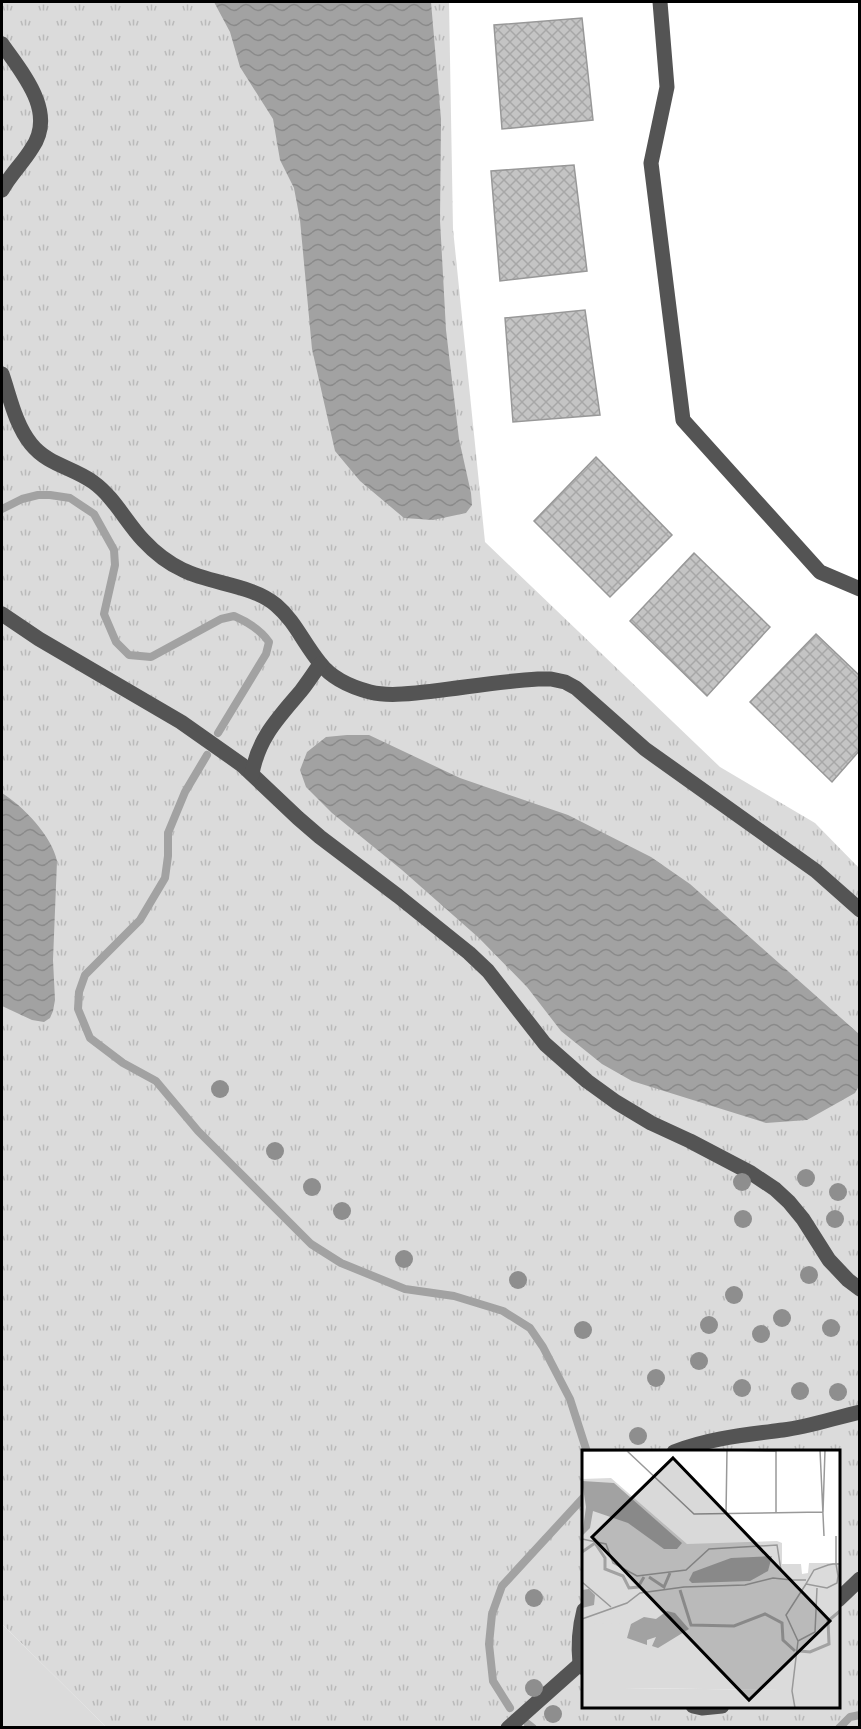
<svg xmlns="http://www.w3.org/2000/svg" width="861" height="1729" font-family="Lato,sans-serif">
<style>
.grass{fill:url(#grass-tufts);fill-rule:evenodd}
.park{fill:#dbdbdb}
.water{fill:url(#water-waves)}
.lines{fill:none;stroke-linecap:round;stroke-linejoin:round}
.stream{stroke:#a2a2a2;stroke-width:8}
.building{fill:url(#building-cross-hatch);stroke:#989898;stroke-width:1.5}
.minor{stroke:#545454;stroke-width:15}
.tree{fill:#8e8e8e}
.inset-river{fill:none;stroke:#a2a2a2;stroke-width:3}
.inset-road{fill:none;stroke:#999;stroke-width:1.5}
.view{fill:#000;fill-opacity:0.15;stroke:#000;stroke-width:3}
.inset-edge{fill:none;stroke:#000;stroke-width:3}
</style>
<defs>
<pattern id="grass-tufts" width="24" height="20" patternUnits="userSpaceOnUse" patternTransform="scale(1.5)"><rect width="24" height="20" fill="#dbdbdb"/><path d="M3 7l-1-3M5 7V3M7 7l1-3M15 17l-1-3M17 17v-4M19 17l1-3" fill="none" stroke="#bababa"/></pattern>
<pattern id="water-waves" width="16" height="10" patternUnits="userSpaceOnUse" patternTransform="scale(1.5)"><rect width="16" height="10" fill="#a2a2a2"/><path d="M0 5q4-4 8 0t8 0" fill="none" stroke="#8a8a8a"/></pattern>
<pattern id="building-cross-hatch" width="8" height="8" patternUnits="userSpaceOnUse" patternTransform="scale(1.5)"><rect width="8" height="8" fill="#c4c4c4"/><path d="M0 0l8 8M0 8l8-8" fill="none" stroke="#a7a7a7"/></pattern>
</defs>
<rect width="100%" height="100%" fill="#fff"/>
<path class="grass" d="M2 2H449L453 229 485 542 720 767 815 823 859 868V1727H106L2 1624ZM584 1452H838V1706H584Z"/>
<polygon class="park" points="2,1624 106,1727 2,1727"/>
<g class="water">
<polygon points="214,2 431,2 441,119 440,220 446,330 459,439 471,493 472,505 466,513 433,520 404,518 360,481 335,451 312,349 300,220 294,188 280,160 273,119 240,67 230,32"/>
<polygon points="347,735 369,735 460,778 568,815 651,857 690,884 859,1034 859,1086 855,1093 807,1120 766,1123 632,1081 602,1064 561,1031 527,987 479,938 402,870 332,813 306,787 300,770 307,752 326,737"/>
<path d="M2 793C23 806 52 836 57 861L53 960 55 1000 53 1011 50 1018 44 1022 32 1020 2 1006Z"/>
</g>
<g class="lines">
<g class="stream">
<path d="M2 509 22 499 38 495H50L70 498 94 514 114 550 115 565 104 614 116 642 129 655 151 657 221 619 234 616C248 622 260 629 269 642L266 654 218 733"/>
<polyline points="207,755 185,792 168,833 168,856 165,878 140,920 85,975 79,992 78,1009 90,1038 123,1063 156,1081 198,1131 311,1244 341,1263 405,1289 454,1296 503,1311 530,1328 543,1347 570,1399 587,1452"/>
<polyline points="510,1708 493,1681 489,1644 492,1614 502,1586 584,1497"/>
<polyline points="528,1724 533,1728"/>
<polyline points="839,1728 850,1717 860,1715"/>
</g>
</g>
<g class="building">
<polygon points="582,18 593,120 502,129 494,25"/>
<polygon points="574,165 587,271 500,281 491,171"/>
<polygon points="585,310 600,415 513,422 505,318"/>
<polygon points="596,457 672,535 610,597 534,521"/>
<polygon points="694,553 770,627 707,696 630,621"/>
<polygon points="816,634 860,676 860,750 832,782 750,702"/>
</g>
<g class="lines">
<g class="minor">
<polyline points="660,2 667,87 651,163 683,420 820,572 860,589"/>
<path d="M2 44C22 73 57 112 32 148 23 163 10 175 2 190"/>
<path d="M2 374C10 397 15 424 31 444 48 465 72 467 93 482 114 497 126 522 143 540 155 553 168 563 183 570 211 584 253 585 276 605 295 621 304 644 320 663 332 679 351 687 370 692 390 697 414 693 434 691 468 687 503 681 538 679H551L565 682 576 688 645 749 816 871 860 910"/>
<polyline points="2,614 39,639 181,722 242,765 298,818 320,837 398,896 469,953 488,971 545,1044 587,1081 616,1102 651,1123 690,1141 751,1173 775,1189 789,1202 803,1219 829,1260 848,1280 860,1289"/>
<path d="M252 774C258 738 279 717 301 691 308 682 314 673 320 664"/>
<path d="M674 1452C710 1438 745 1435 783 1430 808 1427 834 1418 860 1412"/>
<polyline points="838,1600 860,1579"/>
<path d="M584 1610C579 1629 578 1645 580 1664L584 1668"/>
<polyline points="693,1706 702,1708 722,1706"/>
<polyline points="508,1728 580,1664"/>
</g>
</g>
<g class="tree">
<circle cx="220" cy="1089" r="9"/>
<circle cx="275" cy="1151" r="9"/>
<circle cx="806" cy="1178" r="9"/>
<circle cx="742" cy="1182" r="9"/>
<circle cx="312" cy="1187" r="9"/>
<circle cx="838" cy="1192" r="9"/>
<circle cx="342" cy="1211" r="9"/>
<circle cx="743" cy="1219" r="9"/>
<circle cx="835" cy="1219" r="9"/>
<circle cx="404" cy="1259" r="9"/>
<circle cx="809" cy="1275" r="9"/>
<circle cx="518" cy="1280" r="9"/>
<circle cx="734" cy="1295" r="9"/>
<circle cx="782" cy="1318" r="9"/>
<circle cx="709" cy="1325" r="9"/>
<circle cx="831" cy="1328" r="9"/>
<circle cx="583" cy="1330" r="9"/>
<circle cx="761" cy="1334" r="9"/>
<circle cx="699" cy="1361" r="9"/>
<circle cx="656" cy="1378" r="9"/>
<circle cx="742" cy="1388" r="9"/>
<circle cx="800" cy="1391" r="9"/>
<circle cx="838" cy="1392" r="9"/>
<circle cx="638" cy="1436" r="9"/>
<circle cx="534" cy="1598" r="9"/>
<circle cx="534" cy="1688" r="9"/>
<circle cx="553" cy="1714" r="9"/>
</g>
<g transform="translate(582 1450)">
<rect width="258" height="258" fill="#fff"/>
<path d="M29 28 105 94 195 91 200 93V114H219L220 124 226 123 227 113H258V258H199L198 240 42 238V174H0V29Z" fill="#dbdbdb"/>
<path d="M42 173V238L199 240V258H0V174Z" fill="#dbdbdb"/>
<path d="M0 31 32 33 100 93 95 99H82L46 73 11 61 8 78 0 86 4 57ZM190 106 186 121 168 131 110 133 107 130 111 122 149 108ZM7 139 13 145 12 155 0 158V140ZM85 161 93 163 107 179 76 198 70 196 74 187 65 190V195L45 188 49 174 62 167 74 169Z" fill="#a2a2a2"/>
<path class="inset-river" d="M0 102 13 93 23 108V119L41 126 47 138 56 137 62 127M67 127 82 137 88 123M98 140 109 175 152 176 183 164 200 173 201 190 213 201M218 201 228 202 247 194 246 171 258 161"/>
<path class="inset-road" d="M44 0 112 64 241 62M147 0 194 1V63M238 0 242 86M0 1 110 0M241 62 243 0M144 64 145 0M254 86V114L256 126 255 133 245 138 224 134 232 120 246 115 251 114H258M0 89 24 94 31 113 55 126 104 120 127 99 195 95 199 120 210 130H224M0 132 29 157M224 134 204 165 216 191 233 182 235 138M0 169 45 153 58 143 102 137 163 135 191 128 210 130M213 258 210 241 216 191"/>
<path class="view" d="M91 8 248 171 167 250 10 87Z"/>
<rect width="258" height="258" class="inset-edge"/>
</g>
<rect width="861" height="1729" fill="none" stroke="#000000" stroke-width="6"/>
</svg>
